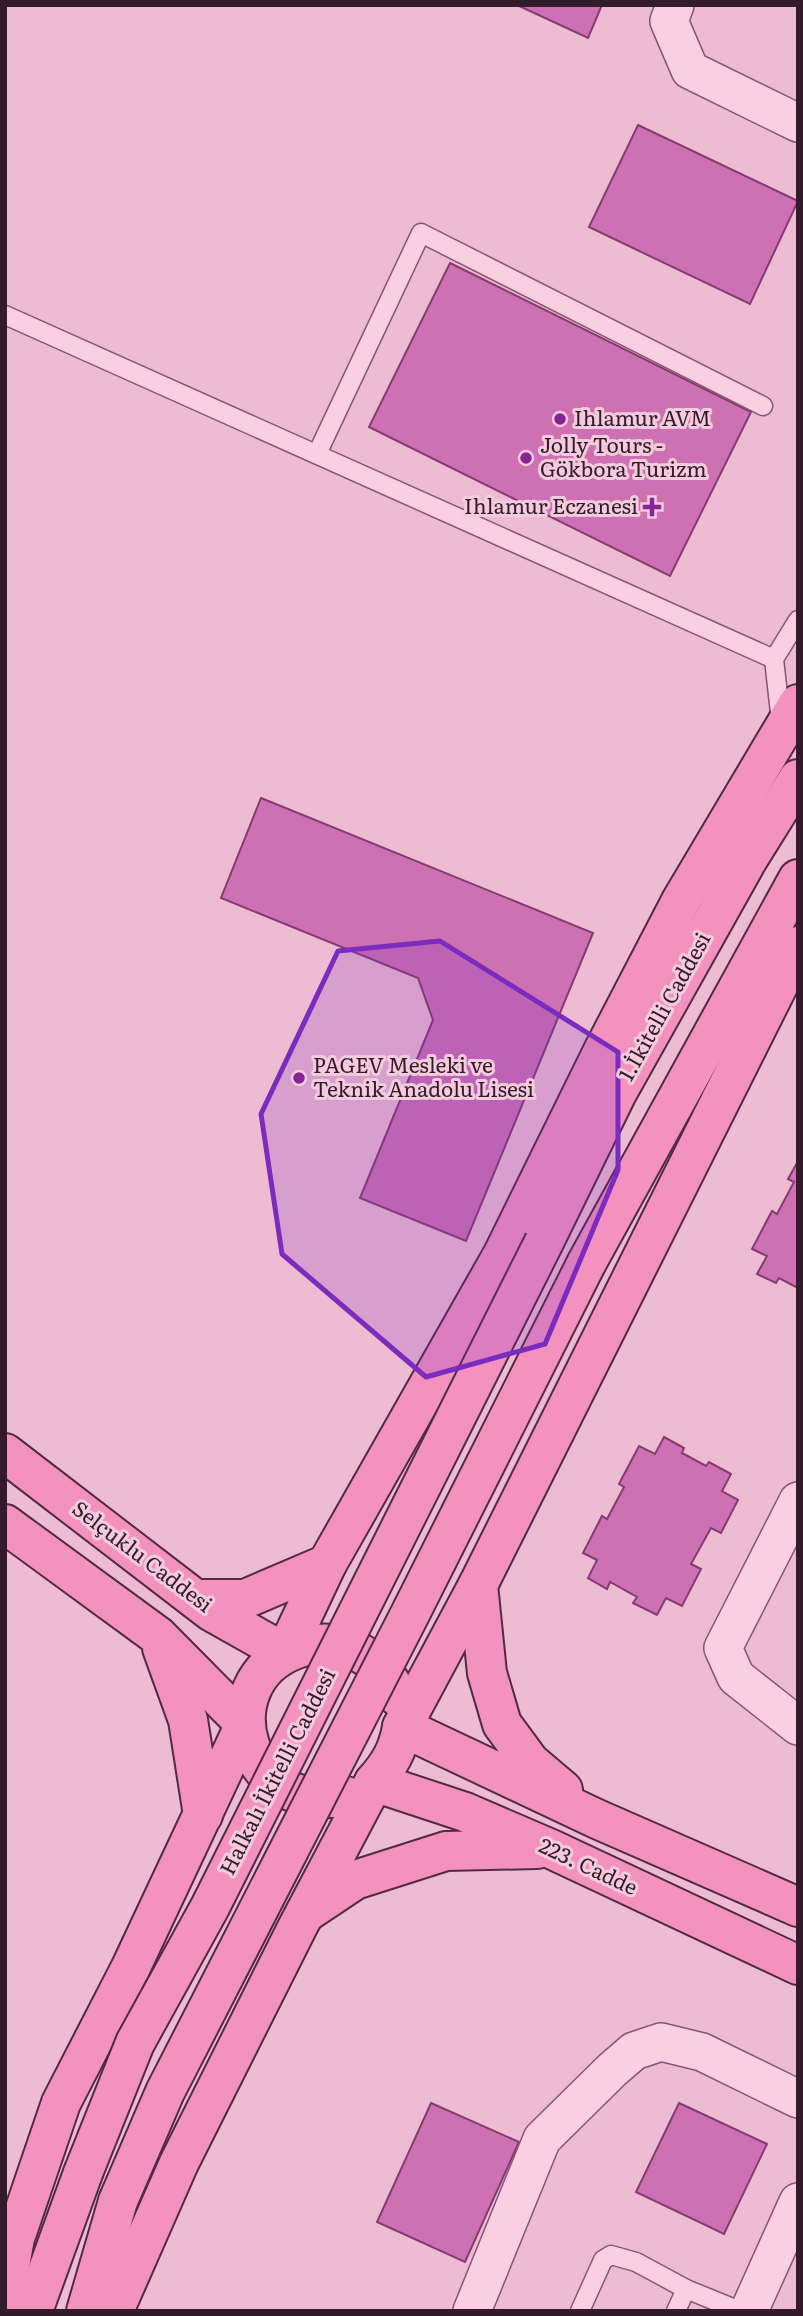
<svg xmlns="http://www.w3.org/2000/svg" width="803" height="2316" font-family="Literata,serif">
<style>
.building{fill:#cd71b3;stroke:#853b72;stroke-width:2}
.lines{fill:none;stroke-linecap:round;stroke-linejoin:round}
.lane-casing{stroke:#855673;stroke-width:21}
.street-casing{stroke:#855673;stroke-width:40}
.primary-casing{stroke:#532a45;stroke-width:42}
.lane{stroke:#f9cfe1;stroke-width:18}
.street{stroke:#f9cfe1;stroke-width:37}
.primary{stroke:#f392be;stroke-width:38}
.primary-bridge-casing{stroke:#532a45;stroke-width:42;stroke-linecap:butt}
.primary-bridge{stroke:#f392be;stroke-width:38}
.marked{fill:#7b2cbf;fill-opacity:0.2;stroke:#7b2cbf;stroke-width:5;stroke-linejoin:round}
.poi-dot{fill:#852595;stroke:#f5ccdd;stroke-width:2.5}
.labels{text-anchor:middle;stroke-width:6;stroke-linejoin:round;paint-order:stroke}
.poi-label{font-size:21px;fill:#341b2b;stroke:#f5ccdd;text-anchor:start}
.street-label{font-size:21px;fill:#341b2b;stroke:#f5ccdd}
</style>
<rect width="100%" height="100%" fill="#eebcd2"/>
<g class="building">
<polygon points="517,5 602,5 588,38"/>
<polygon points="638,125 798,201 750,304 589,227"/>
<polygon points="450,263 751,412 670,576 369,427"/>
<polygon points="261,798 593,933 466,1241 360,1198 433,1020 418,978 221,898"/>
<polygon points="798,1161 798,1288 779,1278 776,1283 757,1274 767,1256 752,1249 772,1211 777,1214 794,1182 788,1179"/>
<polygon points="664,1437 684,1448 682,1453 706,1466 709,1462 731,1474 722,1491 738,1500 721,1533 711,1528 691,1564 701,1569 682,1606 666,1598 657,1615 633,1603 637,1597 610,1582 607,1589 588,1578 597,1560 583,1553 602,1516 607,1519 624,1487 619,1484 639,1446 655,1454"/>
<polygon points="431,2103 519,2142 465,2262 377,2222"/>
<polygon points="679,2103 767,2144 724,2234 636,2192"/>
</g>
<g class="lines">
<g class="lane-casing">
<g id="lane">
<polyline points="5,315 774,659"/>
<polyline points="317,454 421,233 763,406"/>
<polyline points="781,722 774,659 798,620"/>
<polyline points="580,2311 603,2260 611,2255 636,2262 686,2289 740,2311"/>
<polyline points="676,2311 686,2289"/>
</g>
</g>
<g class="street-casing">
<g id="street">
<polyline points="675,5 669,21 690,70 798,123"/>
<polyline points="798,1501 723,1648 736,1677 798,1726"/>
<polyline points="472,2311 542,2139 612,2070 634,2051 661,2042 702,2052 798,2099"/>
<polyline points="749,2311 798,2202"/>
</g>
</g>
<g class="primary-casing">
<g id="primary">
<polyline points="544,1242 617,1093 748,859 798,779"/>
<polyline points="586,1264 798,879"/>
<polyline points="5,1453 212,1612 285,1653"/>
<polyline points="5,1524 158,1636 245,1724"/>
<polyline points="478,1585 487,1673 502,1724 530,1762 563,1790"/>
<polyline points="196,1599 245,1599 327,1564 503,1254 603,1051 681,901 798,704"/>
<polyline points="162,1648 188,1720 203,1815"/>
<polyline points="285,1653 327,1564"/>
<polyline points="402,1727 597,1819 798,1907"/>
<polyline points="374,1782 465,1812 551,1849 798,1965"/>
<path d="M346 1796C243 1817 209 1683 294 1650 309 1644 325 1641 341 1646 370 1653 387 1671 398 1697"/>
<polyline points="307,1912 355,1880 446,1851 537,1849"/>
<polyline points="5,2294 15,2238 61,2103 131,1967 245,1724"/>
<polyline points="33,2311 83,2173"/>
<polyline points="86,2311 118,2201"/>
<path d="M114 2311 179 2163 297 1928 374 1782C390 1764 398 1750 402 1727L478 1585 798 946"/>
</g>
</g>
<use href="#lane" class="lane"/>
<use href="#street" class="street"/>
<use href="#primary" class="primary"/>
<g class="primary-bridge-casing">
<g id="primary-bridge">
<polyline points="83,2173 135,2043 210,1907 544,1242"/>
<polyline points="118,2201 165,2092 410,1614 586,1264"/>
</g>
</g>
<use href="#primary-bridge" class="primary-bridge"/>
</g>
<path class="marked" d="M440 941 618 1052V1170L545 1344 426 1377 282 1254 261 1114 338 951Z"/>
<g class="poi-dot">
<circle cx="560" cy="419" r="7"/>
<circle cx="526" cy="458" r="7"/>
<path d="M648.5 496.5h7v7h7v7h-7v7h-7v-7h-7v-7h7z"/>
<circle cx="299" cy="1078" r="7"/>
</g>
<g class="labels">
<g class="poi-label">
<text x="574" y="426">Ihlamur AVM</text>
<text x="540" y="453">Jolly Tours -<tspan x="540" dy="24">Gökbora Turizm</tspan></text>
<text x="638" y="514" text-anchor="end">Ihlamur Eczanesi</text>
<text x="313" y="1073">PAGEV Mesleki ve<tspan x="313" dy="24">Teknik Anadolu Lisesi</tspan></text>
</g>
<g class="street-label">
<text transform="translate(665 1007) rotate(-61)" y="7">1.İkitelli Caddesi</text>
<text transform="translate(142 1557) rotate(37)" y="7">Selçuklu Caddesi</text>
<text transform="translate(278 1772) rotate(-63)" y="7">Halkalı İkitelli Caddesi</text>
<text transform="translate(588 1867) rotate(25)" y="7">223. Cadde</text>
</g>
</g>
<rect width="803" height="2316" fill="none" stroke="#341b2b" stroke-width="14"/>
</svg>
